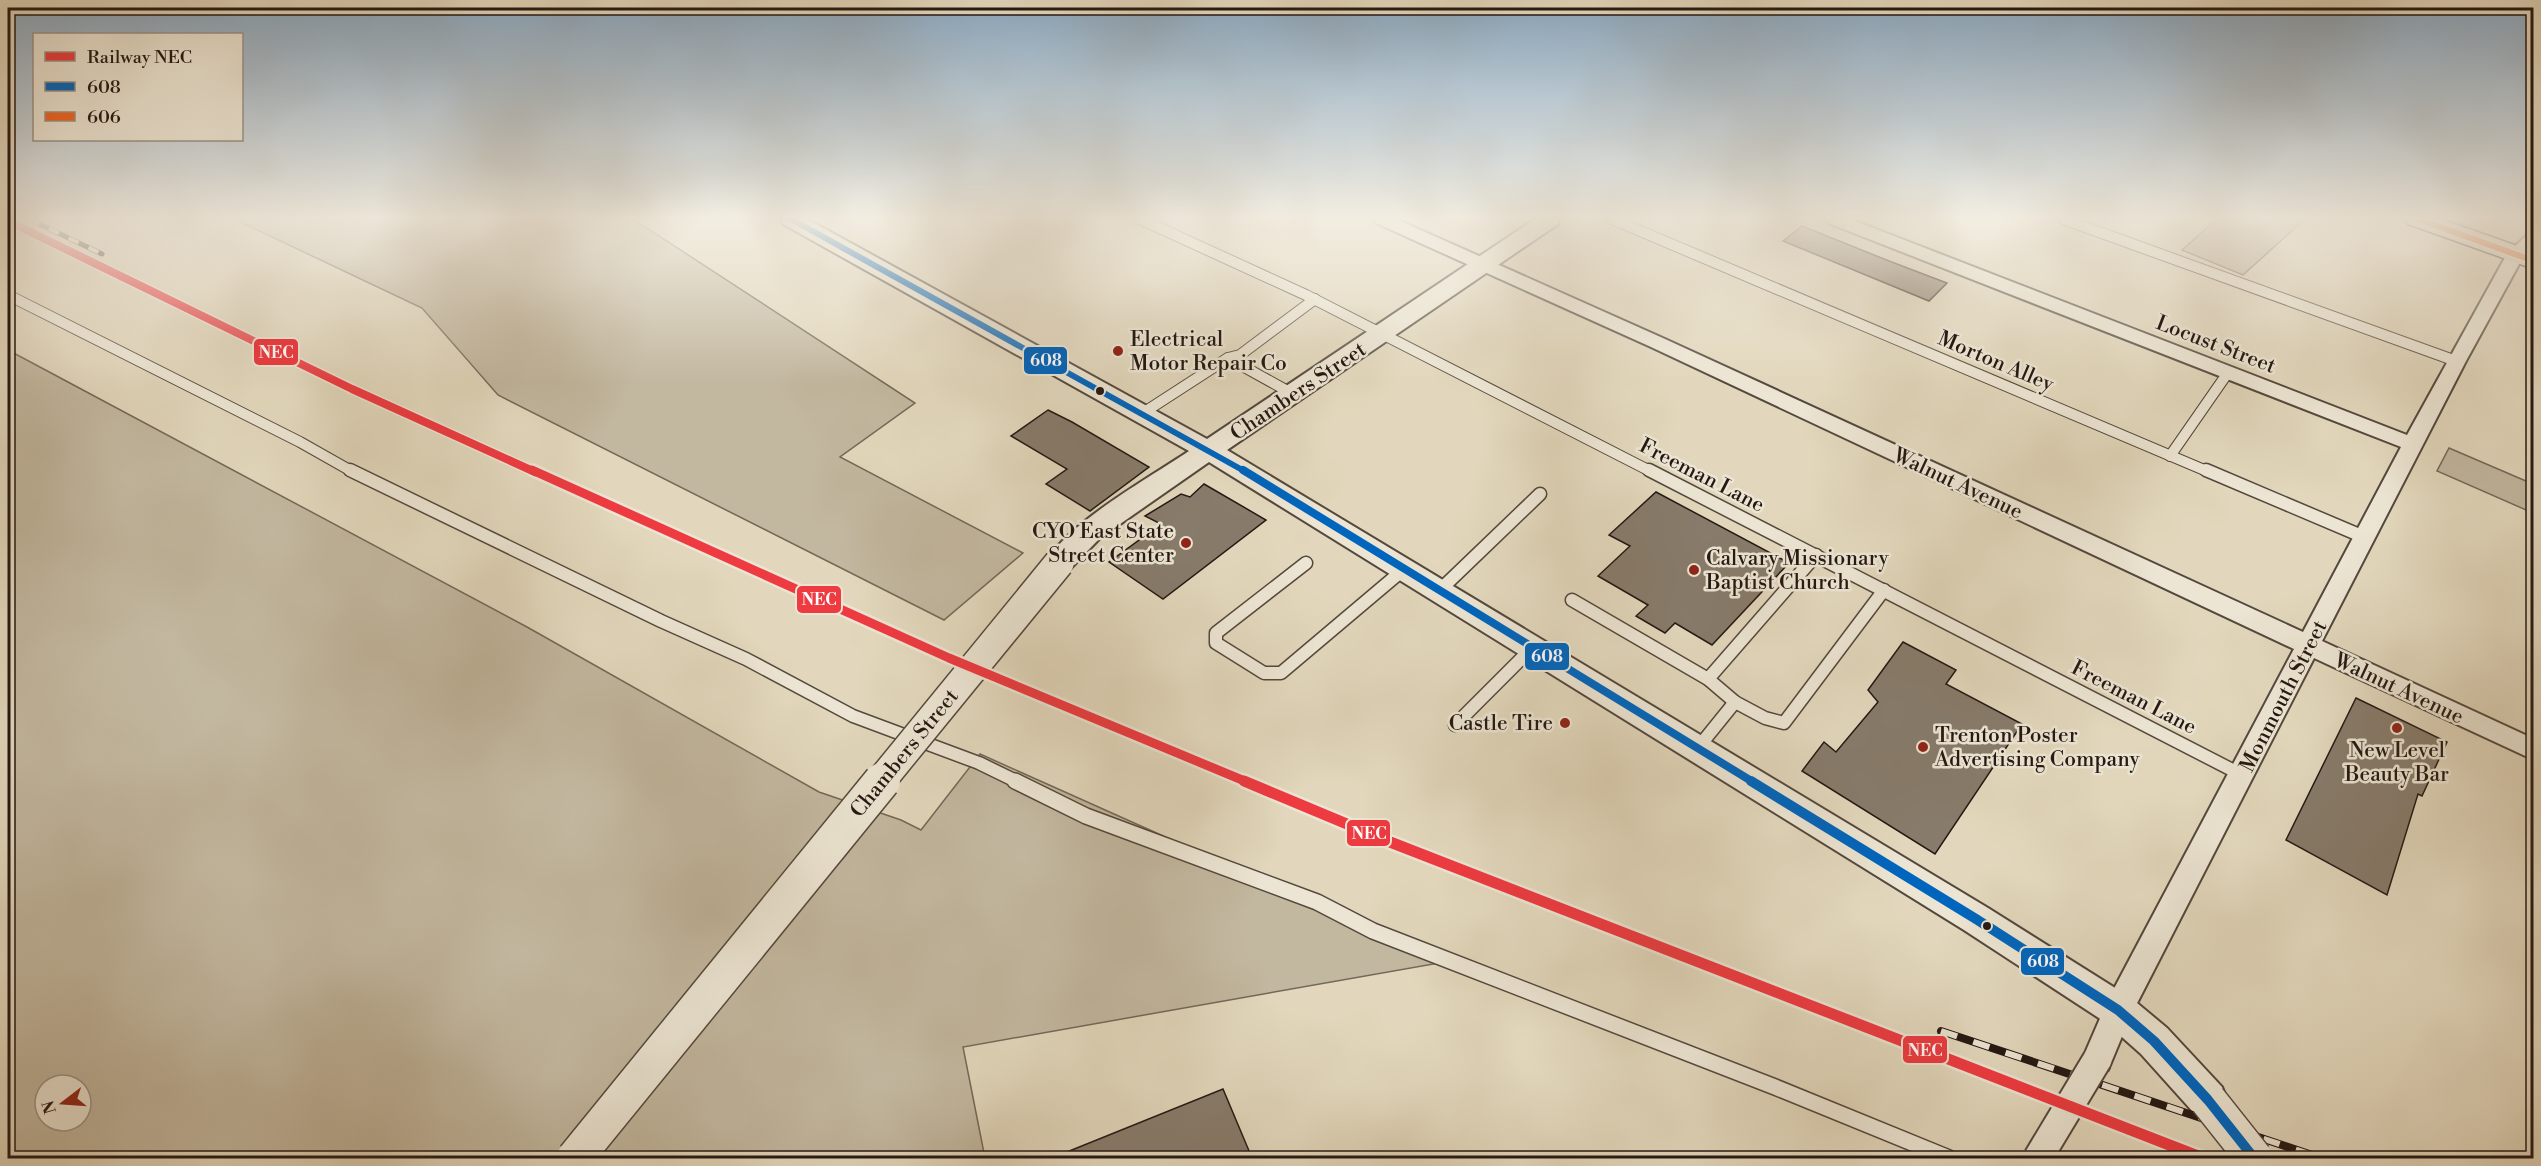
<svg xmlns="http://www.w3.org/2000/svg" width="2541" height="1166" font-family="'Libre Bodoni',serif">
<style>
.green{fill:#c2b79f;stroke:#736859;stroke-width:1.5;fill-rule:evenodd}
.building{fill:#877b6b;stroke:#241813;stroke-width:1.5}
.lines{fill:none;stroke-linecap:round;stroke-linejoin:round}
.service-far2-casing{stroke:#54483d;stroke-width:12}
.service-far1-casing{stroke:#54483d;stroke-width:15}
.service-casing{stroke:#54483d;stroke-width:18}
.minor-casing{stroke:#54483d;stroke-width:4}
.tertiary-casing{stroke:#54483d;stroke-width:4}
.primary-casing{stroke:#241813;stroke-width:3}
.service-far2{stroke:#ece5d3;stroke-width:10}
.service-far1{stroke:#ece5d3;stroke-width:12}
.service{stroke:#ece5d3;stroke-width:15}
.minor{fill:#ece5d3;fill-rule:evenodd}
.tertiary{fill:#ece5d3;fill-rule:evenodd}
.primary{fill:#e2d7bc;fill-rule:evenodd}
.rail-far1-casing{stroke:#241813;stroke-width:5}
.rail-casing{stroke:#241813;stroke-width:8}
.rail-far1{stroke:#ece5d3;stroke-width:4;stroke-dasharray:11;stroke-linecap:butt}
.rail{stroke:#ece5d3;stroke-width:6;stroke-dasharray:17;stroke-linecap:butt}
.minor-bridge-casing{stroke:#54483d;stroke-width:32;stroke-linecap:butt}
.tertiary-bridge-far1-casing{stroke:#54483d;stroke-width:32;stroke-linecap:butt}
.tertiary-bridge-casing{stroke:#54483d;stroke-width:39;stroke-linecap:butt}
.minor-bridge{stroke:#ece5d3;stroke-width:28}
.tertiary-bridge-far1{stroke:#ece5d3;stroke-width:29}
.tertiary-bridge{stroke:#ece5d3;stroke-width:36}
.bus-1-far2-casing{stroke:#ece5d3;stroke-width:10}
.bus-1-far1-casing{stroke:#ece5d3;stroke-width:12}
.bus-1-casing{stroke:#ece5d3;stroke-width:14}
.bus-2-casing{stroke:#ece5d3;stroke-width:10}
.bus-1-far2{stroke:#0065bd;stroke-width:6}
.bus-1-far1{stroke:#0065bd;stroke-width:8}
.bus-1{stroke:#0065bd;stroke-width:10}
.bus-2{stroke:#f26522;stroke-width:6}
.rail-1-far2-casing{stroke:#ece5d3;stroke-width:11}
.rail-1-far1-casing{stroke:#ece5d3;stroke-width:14}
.rail-1-casing{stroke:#ece5d3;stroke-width:16}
.rail-1-far2{stroke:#ee3a41;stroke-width:8}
.rail-1-far1{stroke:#ee3a41;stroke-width:9}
.rail-1{stroke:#ee3a41;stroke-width:11}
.poi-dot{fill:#8f2418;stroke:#ece5d3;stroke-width:2}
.bus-dot{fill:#241813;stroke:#ece5d3;stroke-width:2}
.labels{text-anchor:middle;stroke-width:5;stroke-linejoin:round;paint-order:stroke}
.poi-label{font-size:21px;fill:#241813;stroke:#ece5d3;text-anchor:start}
.street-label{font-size:21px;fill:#241813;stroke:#ece5d3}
.line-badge{stroke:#ece5d3;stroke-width:2}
.badge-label{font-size:16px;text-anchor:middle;font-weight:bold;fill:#fff}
</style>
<rect width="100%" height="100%" fill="#e2d7bc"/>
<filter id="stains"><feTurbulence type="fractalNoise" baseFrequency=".00333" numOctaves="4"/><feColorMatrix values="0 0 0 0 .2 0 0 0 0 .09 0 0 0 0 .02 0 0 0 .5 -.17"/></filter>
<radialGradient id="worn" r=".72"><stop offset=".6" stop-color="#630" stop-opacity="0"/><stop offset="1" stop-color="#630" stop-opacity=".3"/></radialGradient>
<g class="green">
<polygon points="234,219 633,219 915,403 840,457 1023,553 944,620 498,395 422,308"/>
<polygon points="2217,219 2305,219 2243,275 2182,250"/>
<path d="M8 350 527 627 819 792 901 820 921 830 980 754 1445 962 963 1047 985 1158H8ZM45 1085H81V1121H45Z"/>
<polygon points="2449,448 2533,484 2533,513 2437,471"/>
</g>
<g class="building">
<polygon points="1802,226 1889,261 1947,283 1929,301 1783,241"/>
<polygon points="1048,410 1072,422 1149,467 1090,511 1046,484 1067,469 1011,436"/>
<polygon points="1204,484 1266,520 1163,599 1109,562 1161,524 1145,516 1181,494 1190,497"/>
<polygon points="1656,492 1789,563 1712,645 1675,623 1665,633 1636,616 1648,605 1598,576 1630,546 1609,535"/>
<polygon points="1903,642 1956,670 1946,684 2022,724 1935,854 1802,771 1824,742 1836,752 1878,702 1868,690"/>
<polygon points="2356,698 2447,742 2422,796 2418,794 2387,895 2286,840"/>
<polygon points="1223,1089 1252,1158 1052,1158"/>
</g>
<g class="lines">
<g class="service-far2-casing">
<g id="service-far2">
<polyline points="1140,219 1306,295 1652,472"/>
<polyline points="1612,219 2209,472"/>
<polyline points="2063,219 2456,361"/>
<polyline points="8,295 300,442 353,472"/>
<polyline points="1228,358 1293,394"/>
<polyline points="1143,413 1228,358 1240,355 1315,299"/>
<polyline points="2170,456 2227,374"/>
</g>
</g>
<g class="service-far1-casing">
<g id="service-far1">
<polyline points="350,470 661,621 746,659 853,716 979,763 1018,782"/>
<polyline points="1649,470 2242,775"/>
<polyline points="2206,470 2364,537"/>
<polyline points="1306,563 1216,633 1216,643 1264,673 1281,673 1403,570"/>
<polyline points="1439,591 1540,494"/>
<polyline points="1572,600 1708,679 1735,702 1765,718 1784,723 1884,590"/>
<polyline points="1708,679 1816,555"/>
<polyline points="1455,725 1531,649"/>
<polyline points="1697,749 1735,702"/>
</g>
</g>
<g class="service-casing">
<polyline id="service" points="1015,781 1086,816 1317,902 1373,931 1775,1087 1949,1158"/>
</g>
<g class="minor-casing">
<polygon id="minor" points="1374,219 1396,219 1665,339 2303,632 2401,447 1828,223 1826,219 1850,219 2407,435 2507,254 2528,234 2534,233 2534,247 2523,257 2466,361 2322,641 2534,739 2534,760 2314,658 2130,1017 2108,1070 2097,1074 2086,1070 2082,1060 2108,1000 2294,649 1651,347 1376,223"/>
</g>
<g class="tertiary-casing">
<path id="tertiary" d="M781 219H807L1207 439 1535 219H1560L1558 224 1227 450 1988 908 2131 998 2167 1028 2222 1087 2227 1100 2222 1113 2208 1119 2194 1113 2141 1054 2105 1022 1964 930 1209 462 1100 538 1069 570 1059 573 1049 570 1045 563C1069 522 1149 478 1189 451L783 224Z"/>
</g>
<g class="primary-casing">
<polygon id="primary" points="2405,219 2441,219 2534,252 2534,269 2408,224"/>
</g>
<use href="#service-far2" class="service-far2"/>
<use href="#service-far1" class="service-far1"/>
<use href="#service" class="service"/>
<use href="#minor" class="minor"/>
<use href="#tertiary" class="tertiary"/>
<use href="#primary" class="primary"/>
<g class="rail-far1-casing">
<polyline id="rail-far1" points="29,219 102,254"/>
</g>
<g class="rail-casing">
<polyline id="rail" points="1941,1031 2321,1158"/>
</g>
<use href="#rail-far1" class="rail-far1"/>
<use href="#rail" class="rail"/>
<g class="minor-bridge-casing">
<polyline id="minor-bridge" points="2038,1158 2097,1060"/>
</g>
<g class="tertiary-bridge-far1-casing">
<polyline id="tertiary-bridge-far1" points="880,782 1059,563"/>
</g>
<g class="tertiary-bridge-casing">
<g id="tertiary-bridge">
<polyline points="2208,1100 2254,1158"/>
<polyline points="575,1158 882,781"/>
</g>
</g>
<use href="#minor-bridge" class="minor-bridge"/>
<use href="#tertiary-bridge-far1" class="tertiary-bridge-far1"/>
<use href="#tertiary-bridge" class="tertiary-bridge"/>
<g class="bus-1-far2-casing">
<polyline id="bus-1-far2" points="791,219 1246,472"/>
</g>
<g class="bus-1-far1-casing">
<polyline id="bus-1-far1" points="1243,470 1753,782"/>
</g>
<g class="bus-1-casing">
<polyline id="bus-1" points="1751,781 1976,919 2118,1010 2154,1041 2208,1100 2254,1158"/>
</g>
<g class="bus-2-casing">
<polyline id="bus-2" points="2418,219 2534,261"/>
</g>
<use href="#bus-1-far2" class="bus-1-far2"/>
<use href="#bus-1-far1" class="bus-1-far1"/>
<use href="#bus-1" class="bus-1"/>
<use href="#bus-2" class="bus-2"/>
<g class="rail-1-far2-casing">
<polyline id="rail-1-far2" points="8,221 352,389 535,472"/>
</g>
<g class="rail-1-far1-casing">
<polyline id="rail-1-far1" points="532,470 949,658 1247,782"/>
</g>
<g class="rail-1-casing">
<polyline id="rail-1" points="1244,781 1390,842 2203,1158"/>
</g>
<use href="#rail-1-far2" class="rail-1-far2"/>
<use href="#rail-1-far1" class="rail-1-far1"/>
<use href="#rail-1" class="rail-1"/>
</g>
<linearGradient id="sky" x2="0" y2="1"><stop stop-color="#8ba8c0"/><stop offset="0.57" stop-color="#f2ede1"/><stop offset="1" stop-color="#f2ede1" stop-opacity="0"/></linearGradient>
<rect width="2541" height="382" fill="url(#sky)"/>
<g class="poi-dot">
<circle cx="1118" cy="351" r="6"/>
<circle cx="1186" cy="543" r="6"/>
<circle cx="1694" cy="570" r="6"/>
<circle cx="1565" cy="723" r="6"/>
<circle cx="2397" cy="728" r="6"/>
<circle cx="1923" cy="747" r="6"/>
</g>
<g class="bus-dot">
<circle cx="1100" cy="391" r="5"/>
<circle cx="1987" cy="926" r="5"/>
</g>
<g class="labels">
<g class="poi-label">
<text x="1130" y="346">Electrical<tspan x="1130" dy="24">Motor Repair Co</tspan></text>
<text x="1174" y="538" text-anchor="end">CYO East State<tspan x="1174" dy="24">Street Center</tspan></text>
<text x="1706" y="565">Calvary Missionary<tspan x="1706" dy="24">Baptist Church</tspan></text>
<text x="1553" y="730" text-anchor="end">Castle Tire</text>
<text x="1935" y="742">Trenton Poster<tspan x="1935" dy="24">Advertising Company</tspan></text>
<text x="2397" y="757" text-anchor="middle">New Level<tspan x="2397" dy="24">Beauty Bar</tspan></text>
</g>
<g class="street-label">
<text transform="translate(2216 344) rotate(21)" y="7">Locust Street</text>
<text transform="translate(1996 361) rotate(23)" y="7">Morton Alley</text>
<text transform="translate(1298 391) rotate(-34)" y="7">Chambers Street</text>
<text transform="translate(1702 475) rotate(27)" y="7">Freeman Lane</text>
<text transform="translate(1958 483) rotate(25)" y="7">Walnut Avenue</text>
<text transform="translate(2399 688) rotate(25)" y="7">Walnut Avenue</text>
<text transform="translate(2283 696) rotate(-63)" y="7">Monmouth Street</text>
<text transform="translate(2134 697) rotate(27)" y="7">Freeman Lane</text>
<text transform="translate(904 753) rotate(-51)" y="7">Chambers Street</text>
</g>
</g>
<g class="line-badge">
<rect x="253" y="338" width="46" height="28" rx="6" fill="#ee3a41"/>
<rect x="1023" y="346" width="45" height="29" rx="6" fill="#0065bd"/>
<rect x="796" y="585" width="46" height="29" rx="6" fill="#ee3a41"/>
<rect x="1524" y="642" width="46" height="29" rx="6" fill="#0065bd"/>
<rect x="1346" y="819" width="45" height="28" rx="6" fill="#ee3a41"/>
<rect x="2020" y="947" width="45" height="29" rx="6" fill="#0065bd"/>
<rect x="1902" y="1035" width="46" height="29" rx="6" fill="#ee3a41"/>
</g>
<g class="badge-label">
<text x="276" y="358">NEC</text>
<text x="1046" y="366">608</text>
<text x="819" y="605">NEC</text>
<text x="1547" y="662">608</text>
<text x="1369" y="839">NEC</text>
<text x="2043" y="967">608</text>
<text x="1925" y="1056">NEC</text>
</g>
<rect width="2541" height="1166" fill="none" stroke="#e2d7bc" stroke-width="30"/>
<rect x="9" y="9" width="2523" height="1148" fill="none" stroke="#241813" stroke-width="3"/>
<rect x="15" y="15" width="2511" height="1136" fill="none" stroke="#241813" stroke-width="1.5"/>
<rect x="33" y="33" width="210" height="108" fill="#ece5d3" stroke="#9c9386" stroke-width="1.5"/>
<rect x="45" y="52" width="30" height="9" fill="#ee3a41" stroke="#9c9386" stroke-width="1.5"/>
<text x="87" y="63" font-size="18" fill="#241813">Railway NEC</text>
<rect x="45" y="82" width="30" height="9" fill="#0065bd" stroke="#9c9386" stroke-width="1.5"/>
<text x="87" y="93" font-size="18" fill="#241813">608</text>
<rect x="45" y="112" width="30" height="9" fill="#f26522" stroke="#9c9386" stroke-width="1.5"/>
<text x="87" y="123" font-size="18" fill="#241813">606</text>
<g transform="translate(63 1103) rotate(253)"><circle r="28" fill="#ece5d3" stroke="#9c9386" stroke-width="1.5"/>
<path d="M0-4.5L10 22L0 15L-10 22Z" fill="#8f2418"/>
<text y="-9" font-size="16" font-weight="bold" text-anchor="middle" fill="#241813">N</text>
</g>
<rect width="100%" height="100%" filter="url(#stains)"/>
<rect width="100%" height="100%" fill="url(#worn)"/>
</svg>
